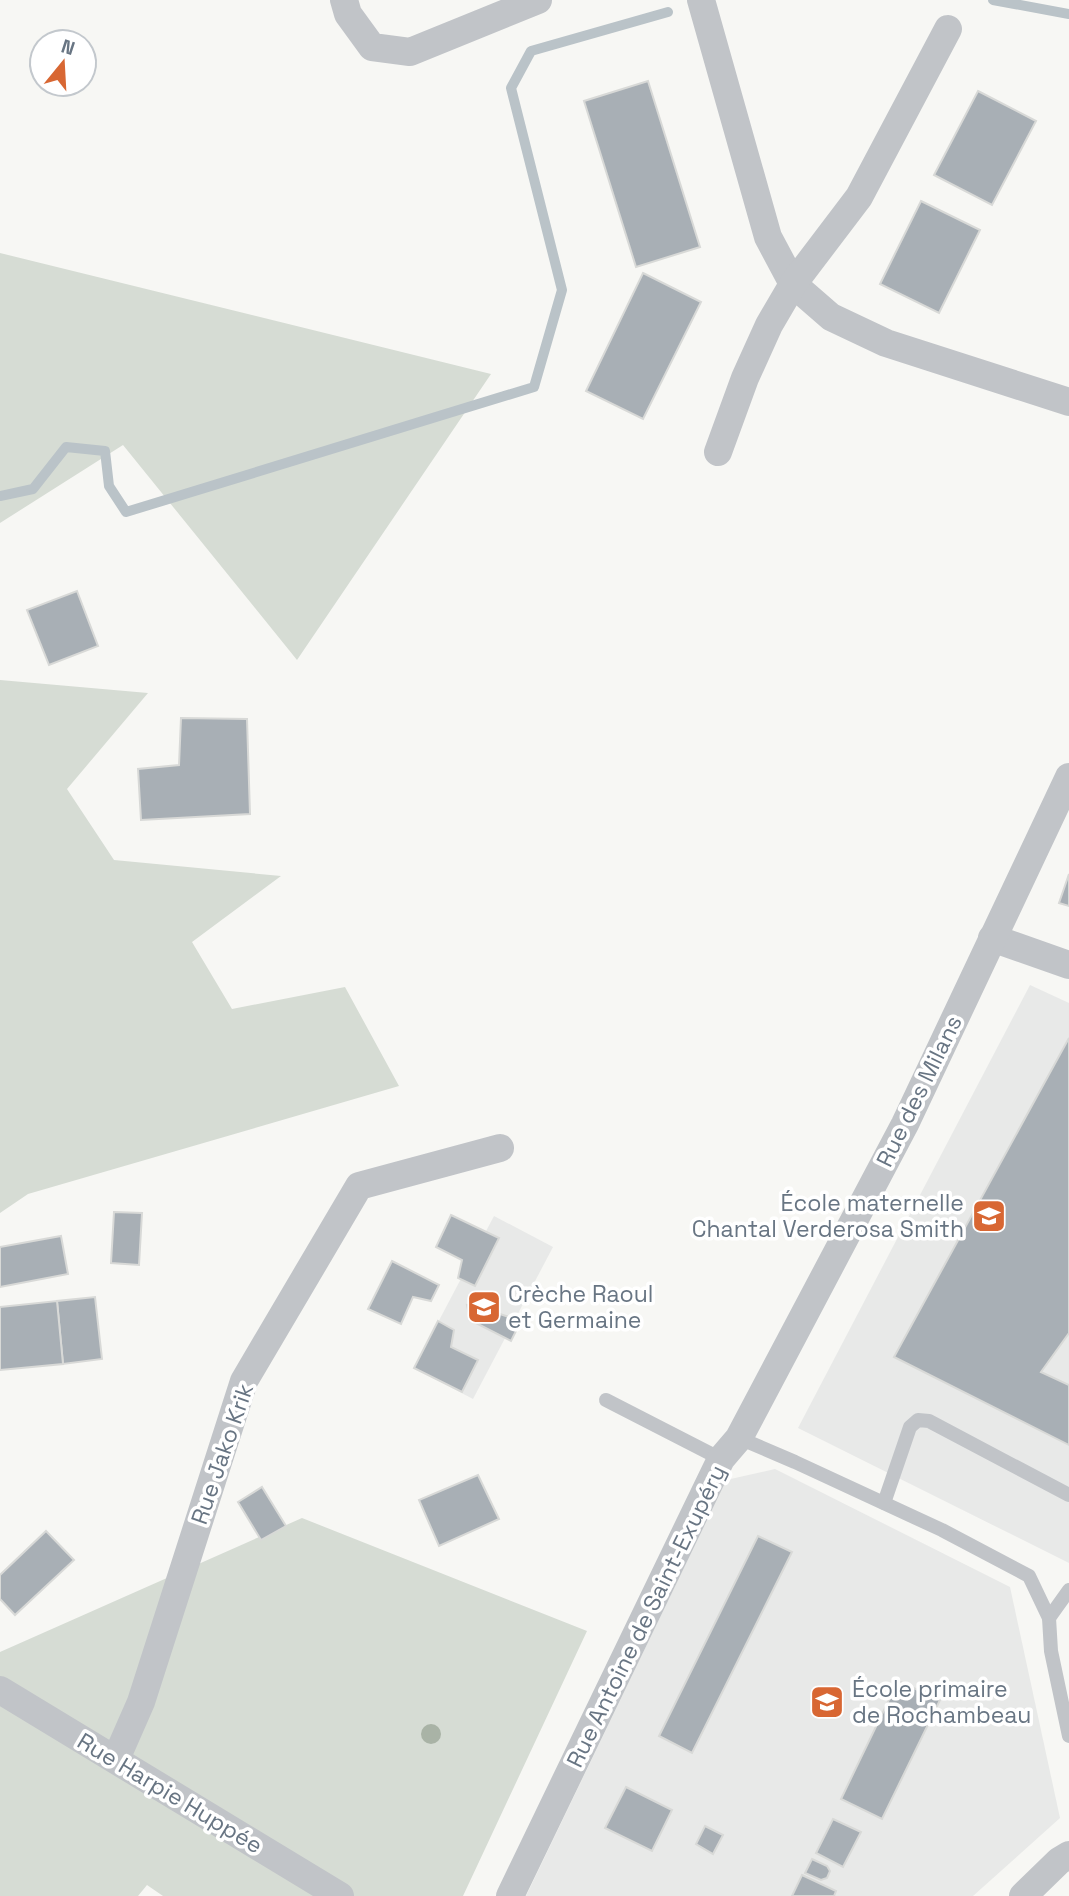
<svg xmlns="http://www.w3.org/2000/svg" width="1069" height="1896" font-family="'Space Grotesk',sans-serif">
<style>
.built{fill:#e8e9e8}
.green{fill:#d6dcd4}
.lines{fill:none;stroke-linecap:round;stroke-linejoin:round}
.stream{stroke:#bac3c8;stroke-width:10}
.building{fill:#a8afb5;stroke:#d8d9d7;stroke-width:2}
.lane{stroke:#c1c4c8;stroke-width:14}
.street{stroke:#c1c4c8;stroke-width:28}
.tree{fill:#a9b3a6}
.labels{text-anchor:middle;stroke-width:7;stroke-linejoin:round;paint-order:stroke}
.street-label{font-size:23px;fill:#687583;stroke:#fff}
.poi-label{font-size:23px;fill:#687583;stroke:#fff;text-anchor:start}
</style>
<rect width="100%" height="100%" fill="#f7f7f4"/>
<g class="built">
<polygon points="1030,985 1069,1003 1069,1563 798,1428"/>
<polygon points="494,1216 553,1247 473,1399 414,1368"/>
<polygon points="775,1469 1010,1587 1060,1818 973,1896 526,1896 726,1480"/>
</g>
<g class="green">
<polygon points="0,253 491,374 297,660 123,445 0,523"/>
<polygon points="0,680 148,693 67,789 114,860 281,876 192,942 232,1009 345,987 399,1086 28,1194 0,1213"/>
<polygon points="302,1518 587,1631 463,1896 163,1896 147,1885 138,1896 0,1896 0,1652"/>
</g>
<g class="lines">
<g class="stream">
<polyline points="993,0 1069,14"/>
<polyline points="0,496 33,489 66,447 105,451 109,486 126,512 534,387 562,290 511,88 531,51 668,12"/>
</g>
</g>
<g class="building">
<polygon points="648,81 700,247 636,267 584,101"/>
<polygon points="978,91 1036,121 992,205 934,175"/>
<polygon points="921,201 980,230 939,313 880,284"/>
<polygon points="643,273 701,302 643,419 586,391"/>
<polygon points="77,591 98,646 49,665 27,610"/>
<polygon points="181,718 247,719 250,814 141,820 138,769 179,765"/>
<polygon points="1069,874 1069,906 1059,903"/>
<polygon points="1069,1038 1069,1333 1041,1372 1069,1385 1069,1445 894,1357"/>
<polygon points="114,1212 142,1213 139,1265 111,1263"/>
<polygon points="451,1215 499,1238 475,1286 458,1278 462,1260 436,1247"/>
<polygon points="61,1236 68,1274 0,1287 0,1247"/>
<polygon points="392,1261 439,1285 431,1301 413,1297 401,1324 368,1309"/>
<polygon points="95,1297 102,1359 63,1364 57,1301"/>
<polygon points="57,1301 63,1364 0,1370 0,1307"/>
<polygon points="467,1305 488,1310 521,1321 511,1341 470,1320"/>
<polygon points="438,1321 454,1330 451,1347 478,1360 462,1392 414,1368"/>
<polygon points="478,1475 499,1519 439,1546 419,1500"/>
<polygon points="262,1487 286,1526 261,1540 238,1502"/>
<polygon points="46,1531 74,1560 15,1615 0,1599 0,1575"/>
<polygon points="758,1536 792,1552 692,1753 659,1736"/>
<polygon points="898,1681 940,1700 882,1819 841,1799"/>
<polygon points="626,1787 672,1810 652,1851 605,1828"/>
<polygon points="833,1819 861,1832 843,1867 816,1853"/>
<polygon points="705,1826 723,1835 713,1854 696,1844"/>
<polygon points="812,1859 827,1866 830,1871 827,1878 821,1880 805,1873"/>
<polygon points="802,1875 836,1891 834,1896 792,1896"/>
</g>
<g class="lines">
<g class="lane">
<polyline points="606,1400 721,1459"/>
<polyline points="739,1438 795,1462 942,1530 1029,1576 1049,1618 1051,1651 1069,1736"/>
<polyline points="884,1503 910,1427 918,1420 929,1421 1069,1495"/>
<polyline points="1049,1618 1069,1590"/>
</g>
<g class="street">
<polyline points="344,0 348,14 372,47 410,52 538,0"/>
<polyline points="701,0 768,237 793,284 831,317 886,343 1069,402"/>
<polyline points="718,452 745,378 769,325 793,284 859,197 948,29"/>
<polyline points="992,938 1069,965"/>
<polyline points="0,1690 340,1896"/>
<polyline points="116,1759 141,1702 244,1381 359,1186 500,1148"/>
<polyline points="510,1896 721,1459 739,1438 905,1124 1069,777"/>
<polyline points="1023,1896 1059,1861 1069,1855"/>
</g>
</g>
<circle class="tree" cx="431" cy="1734" r="10"/>
<defs>
<g id="school-square" transform="scale(1.75)"><rect x="-9" y="-9" width="18" height="18" rx="4" fill="#d86733" stroke="#fff"/><path d="M0-5L7-2L0 1L-7-2ZM-4 1L0 2.5L4 1V4Q0 6-4 4Z" fill="#fff"/></g>
</defs>
<g fill-rule="evenodd">
<use href="#school-square" x="989" y="1216"/>
<use href="#school-square" x="484" y="1307"/>
<use href="#school-square" x="827" y="1702"/>
</g>
<g class="labels">
<g class="street-label">
<text transform="translate(919 1091) rotate(-64)" y="8">Rue des Milans</text>
<text transform="translate(222 1454) rotate(-71)" y="8">Rue Jako Krik</text>
<text transform="translate(646 1616) rotate(-64)" y="8">Rue Antoine de Saint-Exupéry</text>
<text transform="translate(170 1793) rotate(31)" y="8">Rue Harpie Huppée</text>
</g>
<g class="poi-label">
<text x="964" y="1211" text-anchor="end">École maternelle<tspan x="964" dy="26">Chantal Verderosa Smith</tspan></text>
<text x="508" y="1302">Crèche Raoul<tspan x="508" dy="26">et Germaine</tspan></text>
<text x="852" y="1697">École primaire<tspan x="852" dy="26">de Rochambeau</tspan></text>
</g>
</g>
<g transform="translate(63 63) rotate(18)"><circle r="33" fill="#ffffff" stroke="#c3c8cd" stroke-width="2"/>
<path d="M0-5L12 26L0 18L-12 26Z" fill="#d86733"/>
<text y="-10" font-size="19" font-weight="bold" text-anchor="middle" fill="#687583">N</text>
</g>
</svg>
